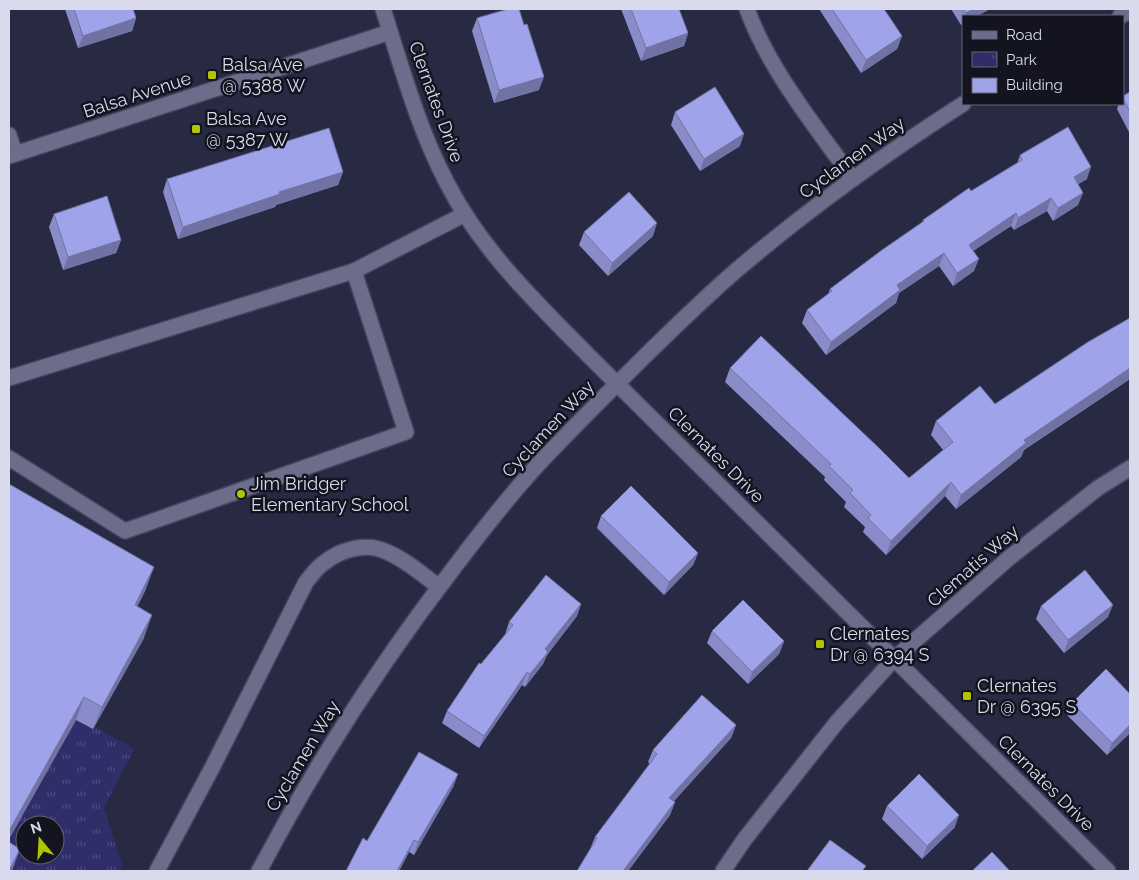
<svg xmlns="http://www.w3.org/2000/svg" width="1139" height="880" font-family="Raleway,sans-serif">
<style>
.park{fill:url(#park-tufts);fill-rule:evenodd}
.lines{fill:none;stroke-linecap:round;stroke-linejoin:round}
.service-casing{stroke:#45465c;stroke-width:18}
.minor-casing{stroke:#45465c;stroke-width:18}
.service{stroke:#6b6d8b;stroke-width:15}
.minor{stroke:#6b6d8b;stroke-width:15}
.wall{fill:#898cc8}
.shaded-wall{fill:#6f72a3}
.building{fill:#9fa3e9;stroke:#6f72a3}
.poi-dot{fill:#b0c501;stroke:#13141f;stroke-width:2}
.labels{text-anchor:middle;stroke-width:5;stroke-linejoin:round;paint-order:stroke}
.poi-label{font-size:18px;fill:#d9dbec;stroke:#13141f;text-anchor:start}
.street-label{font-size:18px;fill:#d9dbec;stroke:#13141f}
</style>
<defs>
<pattern id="park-tufts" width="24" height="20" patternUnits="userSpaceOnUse" patternTransform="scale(1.25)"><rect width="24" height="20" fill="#302e69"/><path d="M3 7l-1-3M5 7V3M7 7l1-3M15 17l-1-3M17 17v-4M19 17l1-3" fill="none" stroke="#4d4c7f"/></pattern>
</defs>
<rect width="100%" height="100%" fill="#282a43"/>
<path class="park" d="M76 720 93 729 95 727 134 749 104 808 122 865 119 871H11L9 870V839ZM25 825H55V855H25Z"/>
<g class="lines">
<g class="service-casing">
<g id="service">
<polyline points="9,378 354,271 465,214"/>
<polyline points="9,458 125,531 406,432 354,271"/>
<path d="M157 871 213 766 306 582C312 575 317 567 325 562 342 549 367 542 387 552 406 560 423 575 439 587"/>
</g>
</g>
<g class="minor-casing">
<g id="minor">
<path d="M383 9C402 68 418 128 447 183 481 250 536 302 588 355L1108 871"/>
<path d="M747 9C769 70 816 127 853 179"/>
<polyline points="1120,16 1130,11"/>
<polyline points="9,135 15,154"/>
<polyline points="9,156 390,32"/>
<path d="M259 871C316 763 382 661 456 565 481 532 506 500 533 470 569 431 607 394 644 357 677 325 710 292 745 263 814 205 888 152 963 104"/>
<polyline points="723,871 744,840 837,722 894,659 1009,558 1098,488 1130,468"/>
</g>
</g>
<use href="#service" class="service"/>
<use href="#minor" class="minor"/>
</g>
<g class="wall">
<polygon points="65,9 133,9 136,18 132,31 78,48"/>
<polygon points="621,9 679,9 688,33 684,46 641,61"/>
<polygon points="819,9 884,9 902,36 897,49 861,73"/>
<polygon points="951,9 990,9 977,16 963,16 963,24 961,25"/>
<polygon points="477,18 539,90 494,103 472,31"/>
<polygon points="1130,92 1130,134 1117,109 1119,104 1123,104 1123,96"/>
<polygon points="675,112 740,146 700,171 671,125"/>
<polygon points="1020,155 1087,179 1078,184 1078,205 1053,221 1047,211 1014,230 1011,226 973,251 974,271 953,286 939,266 899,293 896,303 826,355 802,323 807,310 828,294 830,289 922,223 923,220 1017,164"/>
<polygon points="343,172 338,185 276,205 275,207 178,239 163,192 167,179"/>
<polygon points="54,214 121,240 116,253 63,270 49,227"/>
<polygon points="584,232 653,236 608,276 579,245"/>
<polygon points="1130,318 1130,379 1024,450 1021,457 956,509 945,496 886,555 863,532 865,527 844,507 846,502 824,480 825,477 725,382 730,368 909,478 943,450 931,435 936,421 995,404"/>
<polygon points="9,484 146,589 137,607 144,638 93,729 76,720 9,839"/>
<polygon points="601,516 698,553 693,565 664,595 597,528"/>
<polygon points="581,604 577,616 547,655 543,664 525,687 522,685 479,748 442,723 447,711 481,664 505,635 509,622"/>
<polygon points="1041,606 1108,617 1064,653 1036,619"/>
<polygon points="712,631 784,641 779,654 748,684 707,643"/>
<polygon points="1130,694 1130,733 1107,755 1067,715 1072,703"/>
<polygon points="736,725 731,738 674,801 675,802 670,815 628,871 577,871 590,849 595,837 650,764 648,762 653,750"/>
<polygon points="458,774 453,787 414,855 409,852 399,871 346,871 367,841"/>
<polygon points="887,806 955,827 922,859 882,819"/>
</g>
<g class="shaded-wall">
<polygon points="973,9 990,9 977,16 964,16 966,13"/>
<polygon points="136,18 132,31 78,48 83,36"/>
<polygon points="688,33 684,46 641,61 646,48"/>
<polygon points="902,36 897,49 861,73 866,60"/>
<polygon points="544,77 539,90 494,103 499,90"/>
<polygon points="744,134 740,146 700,171 704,159"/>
<polygon points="1091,167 1087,179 1069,190 1074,177"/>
<polygon points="343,172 338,185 276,205 275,207 178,239 183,227 279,192"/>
<polygon points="1083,193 1078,205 1053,221 1058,208"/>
<polygon points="1051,198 1047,211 1014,230 1018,218"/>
<polygon points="1016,213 1011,226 964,257 969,245"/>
<polygon points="657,223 653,236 608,276 612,263"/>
<polygon points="121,240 116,253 63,270 68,257"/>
<polygon points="944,253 939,266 899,293 896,303 826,355 831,342 897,285"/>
<polygon points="979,259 974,271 953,286 957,273"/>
<polygon points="1130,368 1130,379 1024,450 1021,457 956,509 961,495 1024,440"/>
<polygon points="951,482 945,496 886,555 891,541"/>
<polygon points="698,553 693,565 664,595 669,582"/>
<polygon points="154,567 146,589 126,628 135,605"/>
<polygon points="581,604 577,616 547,655 543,664 525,687 530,674 545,649"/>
<polygon points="1113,605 1108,617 1064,653 1068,640"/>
<polygon points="152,615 144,638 93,729 102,707"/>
<polygon points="784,641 779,654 748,684 752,672"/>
<polygon points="527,672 522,685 479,748 484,736"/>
<polygon points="84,697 76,720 9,839 9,831"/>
<polygon points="736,725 731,738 665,811 669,798"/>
<polygon points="1130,725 1130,733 1107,755 1112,743"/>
<polygon points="458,774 453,787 414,855 418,842"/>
<polygon points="675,802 670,815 628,871 623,871"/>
<polygon points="959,815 955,827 922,859 927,846"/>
<polygon points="414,840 409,852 399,871 397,871"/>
<polygon points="20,849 12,871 9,871"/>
</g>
<g class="building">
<polygon points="74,9 133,9 136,18 83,36"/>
<polygon points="508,9 519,9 524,25 527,24 544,77 499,90 477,18"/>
<polygon points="631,9 679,9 688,33 646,48"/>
<polygon points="832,9 884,9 902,36 866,60"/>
<polygon points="963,9 973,9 966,13"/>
<polygon points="715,87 744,134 704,159 675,112"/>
<polygon points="1130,92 1130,112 1123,98 1123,96"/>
<polygon points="1068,127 1091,167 1074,177 1083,193 1058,208 1051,198 1018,218 1016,213 969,245 979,259 957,273 944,253 897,285 900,290 831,342 807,310 832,291 830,289 882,250 924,221 923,220 969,188 971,191 1022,160 1020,155"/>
<polygon points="329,128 343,172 279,192 280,194 183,227 167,179"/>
<polygon points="629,192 657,223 612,263 584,232"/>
<polygon points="107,196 121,240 68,257 54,214"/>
<polygon points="1130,318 1130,368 1024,440 1026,443 961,495 951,482 891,541 868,518 871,515 850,493 853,490 829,466 831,464 730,368 761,336 879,448 909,478 953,442 936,421 980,386 995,404 1088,342"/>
<polygon points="9,484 154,567 135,605 152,615 102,707 84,697 9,831"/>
<polygon points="631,486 698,553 669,582 601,516"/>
<polygon points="1085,570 1113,605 1068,640 1041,606"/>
<polygon points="546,575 581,604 545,649 548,652 530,674 527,672 484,736 447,711 479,663 481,664 513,625 509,622"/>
<polygon points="743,600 784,641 752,672 712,631"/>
<polygon points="1106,669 1130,694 1130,725 1112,743 1072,703"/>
<polygon points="702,695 736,725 669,798 675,802 623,871 577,871 597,838 595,837 657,754 653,750"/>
<polygon points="419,752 458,774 418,842 414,840 397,871 346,871 363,838 367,841"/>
<polygon points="919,774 959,815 927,846 887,806"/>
<polygon points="830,840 866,866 862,871 807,871"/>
<polygon points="9,842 20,849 9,871"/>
<polygon points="992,852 1010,871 972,871"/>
</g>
<g class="poi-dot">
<rect x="207" y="70" width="10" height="10" rx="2.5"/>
<rect x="191" y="124" width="10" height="10" rx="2.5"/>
<circle cx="241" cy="494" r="5"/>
<rect x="815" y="639" width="10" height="10" rx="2.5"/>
<rect x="962" y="691" width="10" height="10" rx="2.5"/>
</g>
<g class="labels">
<g class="poi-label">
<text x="222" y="71">Balsa Ave<tspan x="222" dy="21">@ 5388 W</tspan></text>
<text x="206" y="125">Balsa Ave<tspan x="206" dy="21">@ 5387 W</tspan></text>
<text x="251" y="490">Jim Bridger<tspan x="251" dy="21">Elementary School</tspan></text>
<text x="830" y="640">Clernates<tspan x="830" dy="21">Dr @ 6394 S</tspan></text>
<text x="977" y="692">Clernates<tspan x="977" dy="21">Dr @ 6395 S</tspan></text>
</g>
<g class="street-label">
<text transform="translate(137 95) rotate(-18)" y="6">Balsa Avenue</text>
<text transform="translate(436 102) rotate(70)" y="6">Clernates Drive</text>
<text transform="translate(852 158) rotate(-36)" y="6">Cyclamen Way</text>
<text transform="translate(548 429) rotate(-47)" y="6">Cyclamen Way</text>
<text transform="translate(716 455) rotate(45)" y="6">Clernates Drive</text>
<text transform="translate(973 566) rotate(-41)" y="6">Clematis Way</text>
<text transform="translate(303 756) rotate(-59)" y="6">Cyclamen Way</text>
<text transform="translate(1046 783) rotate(45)" y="6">Clernates Drive</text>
</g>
</g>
<rect width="1139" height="880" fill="none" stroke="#d9dbec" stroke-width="20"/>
<rect x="962" y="15" width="162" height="90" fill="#13141f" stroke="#626471"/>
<rect x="972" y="31" width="25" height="8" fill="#6b6d8b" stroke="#626471"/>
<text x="1006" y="40" font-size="15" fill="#d9dbec">Road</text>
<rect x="972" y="52" width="25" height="15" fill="url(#park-tufts)" stroke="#626471"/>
<text x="1006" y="65" font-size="15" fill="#d9dbec">Park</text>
<rect x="972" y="78" width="25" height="15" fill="#9fa3e9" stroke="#626471"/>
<text x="1006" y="90" font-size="15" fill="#d9dbec">Building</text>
<g transform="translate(40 840) rotate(342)"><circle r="24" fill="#13141f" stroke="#626471"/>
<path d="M0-4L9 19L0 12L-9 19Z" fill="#b0c501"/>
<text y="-8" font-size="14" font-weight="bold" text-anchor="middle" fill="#d9dbec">N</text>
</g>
</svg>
